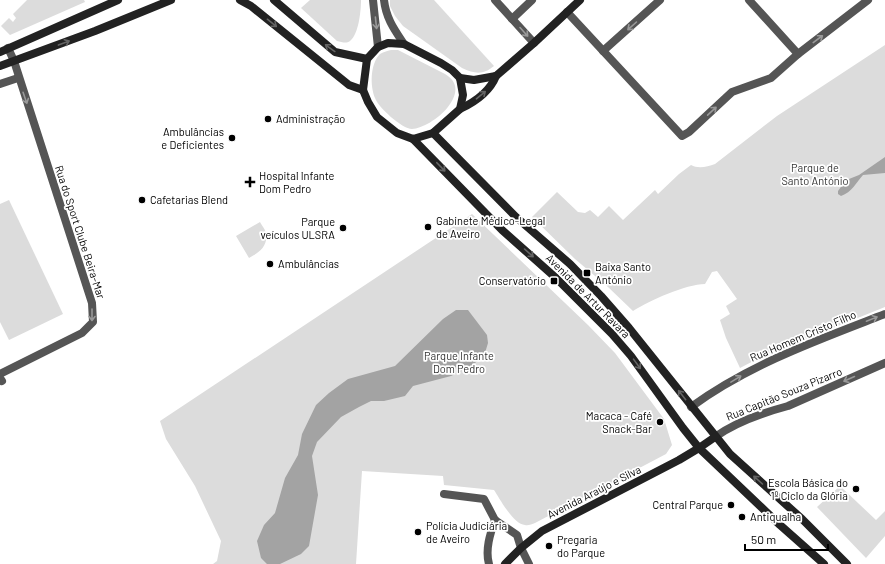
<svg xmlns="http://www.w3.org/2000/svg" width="885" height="564" font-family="Barlow,sans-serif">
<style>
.green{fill:#dcdcdc}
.water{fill:#a3a3a3}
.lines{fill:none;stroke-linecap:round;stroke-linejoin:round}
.street{stroke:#555;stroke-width:8}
.secondary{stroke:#222;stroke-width:8}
.oneway{stroke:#646464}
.oneway2{stroke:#999}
.poi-dot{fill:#000;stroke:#fff;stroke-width:1.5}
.labels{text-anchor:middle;stroke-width:3.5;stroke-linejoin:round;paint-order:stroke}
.poi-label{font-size:11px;fill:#000;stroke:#fff;text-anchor:start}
.park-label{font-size:11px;fill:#333;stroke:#fff}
.street-label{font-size:11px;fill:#000;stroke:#fff}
</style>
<rect width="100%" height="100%" fill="#fff"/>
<g class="green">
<polygon points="27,0 84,0 85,2 10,35 1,26 9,18 13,22 16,18 13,14"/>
<path d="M310 0H361C361 10 359 34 350 41 346 44 342 42 337 41L301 8Z"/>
<path d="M390 0H434L494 66C483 75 475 74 462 68L403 26 395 16 390 6Z"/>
<path d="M885 45V307L763 356 740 368 726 338 720 320 730 314 726 306 737 299 717 271 712 272 705 284C686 284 649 301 633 311L608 287 575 259 532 217 557 192 578 212 585 213 590 210 598 217 609 206 623 220 655 190 658 194 679 174 691 165C698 169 707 167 715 164L777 116Z"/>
<path d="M391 50H398L445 74C475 91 433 128 412 129 402 129 378 107 375 98 370 86 370 64 380 54 383 52 387 51 391 50Z"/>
<polygon points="9,200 63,314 9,340 0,322 0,204"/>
<path d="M472 214 588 325 615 353 664 419 672 445 666 454 535 523C532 524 528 526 525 525 513 524 500 499 494 490L444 485 443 476 362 471 356 564H213L217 561 221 541 195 486 166 439 160 421Z"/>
<path d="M260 222C262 226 266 230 266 234 268 247 258 253 249 258L236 236Z"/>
<polygon points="840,486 876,520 885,511 885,536 866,558 817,507"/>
</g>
<g class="water">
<path d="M885 157V173L863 175C856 183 852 192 841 196L838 194V191L843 184 849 179 859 175Z"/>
<polygon points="456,310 468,310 487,335 488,343 485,353 472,366 451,376 413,386 405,396 384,401 371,401 359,407 341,417 317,442 312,456 318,495 309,546 301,554 280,564 267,564 261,558 257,541 264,525 275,513 285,478 298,455 302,434 316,405 329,393 348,379 395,366 443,319"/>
</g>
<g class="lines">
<g class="street">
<polyline points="373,0 378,47"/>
<path d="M384 0C386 18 394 29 404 44"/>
<polyline points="495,0 534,43"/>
<polyline points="749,0 798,54"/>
<polyline points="567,12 682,136 689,132 732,92 771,78 798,54 868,0"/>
<polyline points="512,19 532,0"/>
<polyline points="603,51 660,0"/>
<polyline points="0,84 18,78"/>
<polyline points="0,374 82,333 93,322 92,303 14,61 8,48"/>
<polyline points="0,378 2,381"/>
<path d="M691 407C750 364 818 340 885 314"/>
<path d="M715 437C736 422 762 413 788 406L885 363"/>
<polyline points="444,494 484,499 495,520 517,535 521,548 529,564"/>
<path d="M489 564C485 550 490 534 495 520"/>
</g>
<g class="secondary">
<polyline points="240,0 251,6 349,85 363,90"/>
<polyline points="274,0 335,52 367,59"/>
<polygon points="388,43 404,44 441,63 452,70 460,78 463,95 460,109 433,133 413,139 397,133 377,117 368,102 363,90 367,59 378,47"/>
<polyline points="0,52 118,0"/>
<polyline points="0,66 95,31 171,0"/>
<polyline points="460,78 474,80 496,76 534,43 580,0"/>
<path d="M460 109C475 102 490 91 496 76"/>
<polyline points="433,133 516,217 570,264 601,296 629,328 730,454 802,519 847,564"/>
<polyline points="413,139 502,230 556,278 612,334 631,356 683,428 699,448 780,525 824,564"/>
<polyline points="505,564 521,548 542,531 679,460 699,448 715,437"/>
</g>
</g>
<defs><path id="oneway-shaft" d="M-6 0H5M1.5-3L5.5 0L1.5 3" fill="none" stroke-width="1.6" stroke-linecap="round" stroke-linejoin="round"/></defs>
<g class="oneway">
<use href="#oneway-shaft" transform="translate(272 23) rotate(39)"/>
<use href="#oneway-shaft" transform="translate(64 43) rotate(-20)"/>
<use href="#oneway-shaft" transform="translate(330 48) rotate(-144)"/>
<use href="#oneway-shaft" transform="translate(481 95) rotate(-40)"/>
<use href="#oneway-shaft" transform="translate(441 167) rotate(46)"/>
<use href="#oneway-shaft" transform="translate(529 253) rotate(42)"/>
<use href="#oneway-shaft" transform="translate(637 364) rotate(54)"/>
<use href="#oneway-shaft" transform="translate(682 395) rotate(-128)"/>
<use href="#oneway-shaft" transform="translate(758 480) rotate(-138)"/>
</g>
<g class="oneway2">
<use href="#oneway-shaft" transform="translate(376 23) rotate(84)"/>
<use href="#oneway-shaft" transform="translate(632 26) rotate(138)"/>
<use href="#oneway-shaft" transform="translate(524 32) rotate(48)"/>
<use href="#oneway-shaft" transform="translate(818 39) rotate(-37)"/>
<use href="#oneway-shaft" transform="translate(25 98) rotate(71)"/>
<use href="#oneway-shaft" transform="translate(712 111) rotate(-43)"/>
<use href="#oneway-shaft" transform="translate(92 315) rotate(90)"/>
<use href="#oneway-shaft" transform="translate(872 319) rotate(-22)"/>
<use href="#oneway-shaft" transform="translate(736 379) rotate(-31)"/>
<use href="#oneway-shaft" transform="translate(849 379) rotate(156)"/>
</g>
<g class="poi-dot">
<circle cx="268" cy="119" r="4"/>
<circle cx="232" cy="138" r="4"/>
<path d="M248 176h4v4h4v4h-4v4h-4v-4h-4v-4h4z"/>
<circle cx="142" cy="200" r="4"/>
<circle cx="428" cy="227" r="4"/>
<circle cx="343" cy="228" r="4"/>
<circle cx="270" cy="264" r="4"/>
<rect x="583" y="269" width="8" height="8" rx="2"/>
<rect x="550" y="277" width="8" height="8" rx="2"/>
<circle cx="660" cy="422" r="4"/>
<circle cx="856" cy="489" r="4"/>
<circle cx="731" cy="505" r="4"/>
<circle cx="742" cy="517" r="4"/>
<circle cx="418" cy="532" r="4"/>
<circle cx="549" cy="546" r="4"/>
</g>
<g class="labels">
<g class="poi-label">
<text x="276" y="123">Administração</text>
<text x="224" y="136" text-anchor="end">Ambulâncias<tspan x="224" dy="13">e Deficientes</tspan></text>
<text x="259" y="180">Hospital Infante<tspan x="259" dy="13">Dom Pedro</tspan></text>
<text x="150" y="204">Cafetarias Blend</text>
<text x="436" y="225">Gabinete Médico-Legal<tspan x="436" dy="13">de Aveiro</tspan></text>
<text x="335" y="226" text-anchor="end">Parque<tspan x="335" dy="13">veículos ULSRA</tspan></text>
<text x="278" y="268">Ambulâncias</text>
<text x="595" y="271">Baixa Santo<tspan x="595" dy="13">António</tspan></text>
<text x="546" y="285" text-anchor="end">Conservatório</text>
<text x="652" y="420" text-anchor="end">Macaca - Café<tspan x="652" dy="13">Snack-Bar</tspan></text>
<text x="848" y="487" text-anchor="end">Escola Básica do<tspan x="848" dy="13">1º Ciclo da Glória</tspan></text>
<text x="723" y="509" text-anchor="end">Central Parque</text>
<text x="750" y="521">Antiqualha</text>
<text x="426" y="530">Polícia Judiciária<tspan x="426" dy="13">de Aveiro</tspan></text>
<text x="557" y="544">Pregaria<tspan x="557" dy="13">do Parque</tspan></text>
</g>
<g class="park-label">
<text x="815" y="172">Parque de<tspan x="815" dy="13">Santo António</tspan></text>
<text x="459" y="360">Parque Infante<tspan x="459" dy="13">Dom Pedro</tspan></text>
</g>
<g class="street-label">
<text transform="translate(80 232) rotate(72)" y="4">Rua do Sport Clube Beira-Mar</text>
<text transform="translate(588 296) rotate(45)" y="4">Avenida de Artur Ravara</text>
<text transform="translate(803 336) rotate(-23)" y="4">Rua Homem Cristo Filho</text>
<text transform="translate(784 394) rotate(-22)" y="4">Rua Capitão Souza Pizarro</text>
<text transform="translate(594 492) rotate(-27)" y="4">Avenida Araújo e Silva</text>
</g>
</g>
<path d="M745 544v6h83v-6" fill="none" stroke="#000000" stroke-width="2"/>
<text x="751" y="544" font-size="12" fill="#000000" stroke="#ffffff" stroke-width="3" paint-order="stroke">50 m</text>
</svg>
